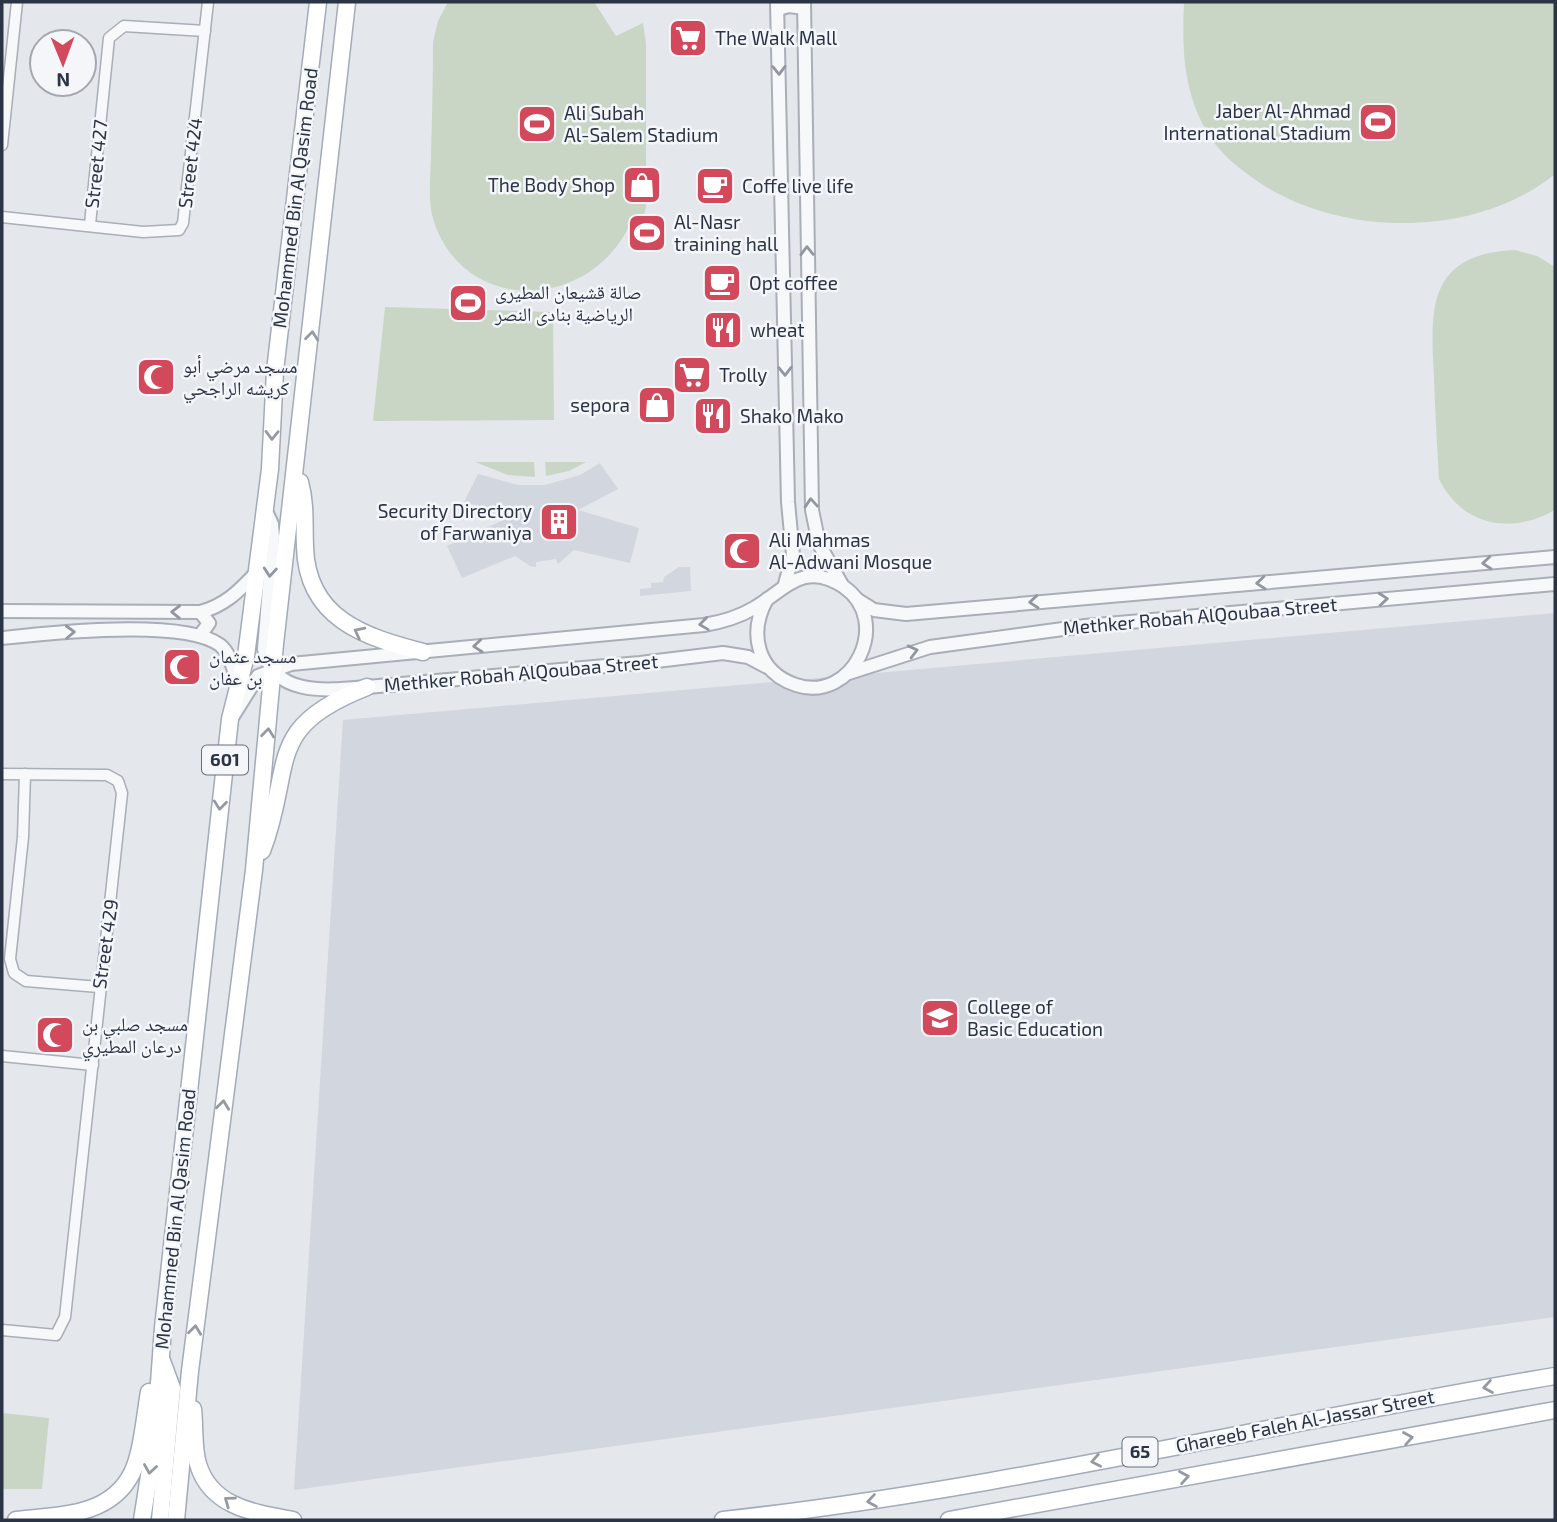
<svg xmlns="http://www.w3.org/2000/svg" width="1557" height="1522" font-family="'Exo 2','Noto Naskh Arabic',sans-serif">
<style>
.built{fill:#d2d6de}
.green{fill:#c9d6c5}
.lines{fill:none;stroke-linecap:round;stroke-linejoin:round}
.minor-casing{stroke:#a9aeb7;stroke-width:13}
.tertiary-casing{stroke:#a9aeb7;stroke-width:16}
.primary-casing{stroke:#a3abb8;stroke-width:19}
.minor{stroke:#f7f8fa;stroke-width:10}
.tertiary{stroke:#f7f8fa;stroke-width:12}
.primary{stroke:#fff;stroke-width:16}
.oneway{stroke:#9196a0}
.oneway2{stroke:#959aa2}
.labels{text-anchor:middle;stroke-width:5;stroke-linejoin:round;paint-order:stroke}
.shield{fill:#f4f6f9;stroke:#676e7b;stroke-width:2}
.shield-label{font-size:18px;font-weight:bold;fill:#2b3445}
.poi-label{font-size:19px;fill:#2b3445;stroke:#f4f6f9;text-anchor:start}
.street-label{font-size:19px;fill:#2b3445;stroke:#f4f6f9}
</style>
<rect width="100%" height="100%" fill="#e4e7ec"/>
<g class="built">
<polygon points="600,463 618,489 578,510 639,528 630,563 574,550 558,564 556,559 536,562 536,567 530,566 515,556 462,578 447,546 512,516 464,502 478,474 518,485 545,485 580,475"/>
<polygon points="679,567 690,567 691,591 640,596 640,589 651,588 651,583 663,582 664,577"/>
<polygon points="1555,613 1555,1317 294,1490 343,720"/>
</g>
<g class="green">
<path d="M448 2H594L616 36 643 23 646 44V206L642 228 631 222C593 309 467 318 434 222 427 201 431 176 431 154 432 117 433 79 433 42L438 21Z"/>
<path d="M1184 2H1555V174C1474 240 1333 238 1250 176 1235 165 1218 151 1209 135 1183 93 1182 50 1184 2Z"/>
<path d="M1515 250 1537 256 1555 267V510C1511 535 1462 526 1439 479 1437 444 1435 410 1434 376 1430 307 1428 254 1515 250Z"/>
<polygon points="385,307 553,312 554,420 373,421"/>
<polygon points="475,462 534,462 535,477 508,475"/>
<polygon points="545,462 586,462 569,471 546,476"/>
<polygon points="2,1413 49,1418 42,1489 2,1489"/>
</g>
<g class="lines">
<g class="minor-casing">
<g id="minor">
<polyline points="2,145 17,2"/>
<polyline points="2,217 143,232 179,230 183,223 208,2"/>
<polyline points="90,224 109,38 124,26 205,31"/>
<polyline points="2,774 107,775 118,781 122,793 65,1317 56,1335 2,1330"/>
<polyline points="25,774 23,837 10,959 14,973 26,981 99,987"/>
<polyline points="2,1056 93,1065"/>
</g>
</g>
<g class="tertiary-casing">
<g id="tertiary">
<polyline points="777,2 788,502 793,555 785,584"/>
<polyline points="804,2 812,510 819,544 842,585"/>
<polyline points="778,9 789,6 804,8"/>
<path d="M264 507 272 524 273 537 264 649C273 698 331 690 367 687L640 663 723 653 748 657 767 667"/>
<polyline points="858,600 874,610 906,614 1555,557"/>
<path d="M2 611 200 612C224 606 238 592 255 574"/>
<polyline points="200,612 209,623 201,634"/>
<path d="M2 638C48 633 183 618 220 645 231 654 233 670 238 683"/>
<polyline points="849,673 930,647 1085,626 1555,584"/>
<path d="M233 716 258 676 291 664 704 625C722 622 739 617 754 608 785 590 803 560 844 587 893 621 853 704 796 685 757 672 748 633 767 599"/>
</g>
</g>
<g class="primary-casing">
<g id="primary">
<path d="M300 482C306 504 304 524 305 547 307 619 365 637 423 652"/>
<path d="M262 851C295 764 262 728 367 687"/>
<path d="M193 1409C195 1426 193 1448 198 1464 211 1508 256 1513 293 1520"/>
<path d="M16 1520C59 1515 110 1517 132 1473 142 1453 145 1414 149 1392"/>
<polyline points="142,1520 155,1438 163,1328 230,719 246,656 270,469 275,371 318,2"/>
<polyline points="160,1520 172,1388 162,1361"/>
<polyline points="176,1520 190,1371 254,870 275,644 347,2"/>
<path d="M723 1520C1003 1489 1278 1422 1555 1376"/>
<polyline points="949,1520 1555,1410"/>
</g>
</g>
<use href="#minor" class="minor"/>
<use href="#tertiary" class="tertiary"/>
<use href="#primary" class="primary"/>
</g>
<defs><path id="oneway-chevron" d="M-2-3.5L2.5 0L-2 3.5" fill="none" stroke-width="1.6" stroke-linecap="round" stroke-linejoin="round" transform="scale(1.75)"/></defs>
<g class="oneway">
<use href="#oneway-chevron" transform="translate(779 70) rotate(89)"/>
<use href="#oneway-chevron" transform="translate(807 251) rotate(-91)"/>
<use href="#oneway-chevron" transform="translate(785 371) rotate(89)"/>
<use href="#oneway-chevron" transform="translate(811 503) rotate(-94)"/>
<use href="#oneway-chevron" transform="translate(1487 563) rotate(175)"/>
<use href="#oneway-chevron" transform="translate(270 572) rotate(95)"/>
<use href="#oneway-chevron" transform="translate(1261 583) rotate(175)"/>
<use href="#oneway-chevron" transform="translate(1383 599) rotate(-5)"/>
<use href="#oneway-chevron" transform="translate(1034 602) rotate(175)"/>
<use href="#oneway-chevron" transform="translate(176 612) rotate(-179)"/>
<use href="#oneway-chevron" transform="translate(704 624) rotate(173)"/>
<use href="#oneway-chevron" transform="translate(70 632) rotate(-2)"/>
<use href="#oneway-chevron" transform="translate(478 646) rotate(175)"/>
<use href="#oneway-chevron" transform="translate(913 651) rotate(-14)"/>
</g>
<g class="oneway2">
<use href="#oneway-chevron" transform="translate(312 336) rotate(-84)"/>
<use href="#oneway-chevron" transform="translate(272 435) rotate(91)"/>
<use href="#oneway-chevron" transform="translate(359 632) rotate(-153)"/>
<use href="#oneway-chevron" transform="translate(268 733) rotate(-84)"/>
<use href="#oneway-chevron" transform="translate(220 805) rotate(96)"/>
<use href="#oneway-chevron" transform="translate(223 1105) rotate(-83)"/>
<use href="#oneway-chevron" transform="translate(195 1330) rotate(-83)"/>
<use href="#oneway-chevron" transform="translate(1488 1387) rotate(171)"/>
<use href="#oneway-chevron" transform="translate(1408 1438) rotate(-10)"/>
<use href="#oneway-chevron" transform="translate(1096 1461) rotate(169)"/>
<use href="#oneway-chevron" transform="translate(150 1469) rotate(99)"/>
<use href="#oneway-chevron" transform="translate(1184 1477) rotate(-10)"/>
<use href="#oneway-chevron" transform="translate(229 1501) rotate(-144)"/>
<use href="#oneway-chevron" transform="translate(872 1501) rotate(171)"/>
</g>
<defs>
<g id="supermarket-square" transform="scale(2.0125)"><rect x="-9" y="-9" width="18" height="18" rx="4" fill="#d1495b" stroke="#f4f6f9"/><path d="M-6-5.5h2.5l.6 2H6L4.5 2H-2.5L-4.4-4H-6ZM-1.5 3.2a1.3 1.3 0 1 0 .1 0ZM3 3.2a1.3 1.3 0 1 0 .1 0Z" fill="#fff"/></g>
<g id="stadium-square" transform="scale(2.0125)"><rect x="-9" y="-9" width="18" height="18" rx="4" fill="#d1495b" stroke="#f4f6f9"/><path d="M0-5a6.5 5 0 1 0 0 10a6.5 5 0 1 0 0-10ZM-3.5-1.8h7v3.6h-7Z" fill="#fff"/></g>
<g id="shop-square" transform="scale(2.0125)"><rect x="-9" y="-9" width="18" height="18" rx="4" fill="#d1495b" stroke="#f4f6f9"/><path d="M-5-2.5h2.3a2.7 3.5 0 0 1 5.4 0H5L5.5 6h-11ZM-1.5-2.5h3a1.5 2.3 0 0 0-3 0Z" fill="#fff"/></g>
<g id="cafe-square" transform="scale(2.0125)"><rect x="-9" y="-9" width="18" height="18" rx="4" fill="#d1495b" stroke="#f4f6f9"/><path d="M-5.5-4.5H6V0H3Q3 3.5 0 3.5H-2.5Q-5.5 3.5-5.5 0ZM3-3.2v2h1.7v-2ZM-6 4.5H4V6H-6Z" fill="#fff"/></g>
<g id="restaurant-square" transform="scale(2.0125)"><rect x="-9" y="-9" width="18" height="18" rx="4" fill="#d1495b" stroke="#f4f6f9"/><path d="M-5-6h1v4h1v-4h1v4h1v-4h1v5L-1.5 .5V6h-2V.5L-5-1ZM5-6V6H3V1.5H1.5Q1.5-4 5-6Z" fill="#fff"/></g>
<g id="mosque-square" transform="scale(2.0125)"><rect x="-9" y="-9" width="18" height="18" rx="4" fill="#d1495b" stroke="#f4f6f9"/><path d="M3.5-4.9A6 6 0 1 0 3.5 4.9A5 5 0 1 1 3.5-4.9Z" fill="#fff"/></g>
<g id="building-square" transform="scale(2.0125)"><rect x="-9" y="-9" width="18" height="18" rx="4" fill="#d1495b" stroke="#f4f6f9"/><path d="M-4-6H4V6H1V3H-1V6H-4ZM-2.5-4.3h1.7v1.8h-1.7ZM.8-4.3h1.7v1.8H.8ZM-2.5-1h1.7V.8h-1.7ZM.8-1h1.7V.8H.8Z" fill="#fff"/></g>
<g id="school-square" transform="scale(2.0125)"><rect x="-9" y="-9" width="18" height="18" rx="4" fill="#d1495b" stroke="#f4f6f9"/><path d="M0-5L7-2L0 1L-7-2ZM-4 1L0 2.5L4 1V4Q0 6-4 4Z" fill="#fff"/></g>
</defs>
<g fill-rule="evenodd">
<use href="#supermarket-square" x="688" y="38"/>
<use href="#stadium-square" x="1378" y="122"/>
<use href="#stadium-square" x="537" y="124"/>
<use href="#shop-square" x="642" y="185"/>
<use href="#cafe-square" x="715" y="186"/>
<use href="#stadium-square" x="647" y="233"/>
<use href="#cafe-square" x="722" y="283"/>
<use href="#stadium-square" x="468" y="303"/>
<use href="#restaurant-square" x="723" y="330"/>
<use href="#supermarket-square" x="692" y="375"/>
<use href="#mosque-square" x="156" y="377"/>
<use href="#shop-square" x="657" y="405"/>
<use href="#restaurant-square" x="713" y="416"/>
<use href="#building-square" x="559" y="522"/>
<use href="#mosque-square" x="742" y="551"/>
<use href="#mosque-square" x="182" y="667"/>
<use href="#school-square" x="940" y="1018"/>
<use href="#mosque-square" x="55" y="1035"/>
</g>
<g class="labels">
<g class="shield">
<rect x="202" y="745.5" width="46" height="29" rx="5"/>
<rect x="1122.5" y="1437.5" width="35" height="29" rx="5"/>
</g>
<g class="shield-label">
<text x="225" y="766">601</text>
<text x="1140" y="1458">65</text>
</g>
<g class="poi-label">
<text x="715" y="45">The Walk Mall</text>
<text x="1351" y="118" text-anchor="end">Jaber Al-Ahmad<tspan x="1351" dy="22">International Stadium</tspan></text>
<text x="564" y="120">Ali Subah<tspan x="564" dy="22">Al-Salem Stadium</tspan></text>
<text x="615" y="192" text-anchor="end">The Body Shop</text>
<text x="742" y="193">Coffe live life</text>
<text x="674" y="229">Al-Nasr<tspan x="674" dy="22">training hall</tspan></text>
<text x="749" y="290">Opt coffee</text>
<text x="495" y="299">صالة قشيعان المطيرى<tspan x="495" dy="22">الرياضية بنادى النصر</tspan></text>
<text x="750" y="337">wheat</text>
<text x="183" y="373">مسجد مرضي أبو<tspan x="183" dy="22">كريشه الراجحي</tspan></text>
<text x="719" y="382">Trolly</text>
<text x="630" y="412" text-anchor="end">sepora</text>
<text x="740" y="423">Shako Mako</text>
<text x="532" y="518" text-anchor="end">Security Directory<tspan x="532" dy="22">of Farwaniya</tspan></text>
<text x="769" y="547">Ali Mahmas<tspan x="769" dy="22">Al-Adwani Mosque</tspan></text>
<text x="209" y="663">مسجد عثمان<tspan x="209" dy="22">بن عفان</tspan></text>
<text x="967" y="1014">College of<tspan x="967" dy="22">Basic Education</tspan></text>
<text x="82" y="1031">مسجد صلبي بن<tspan x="82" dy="22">درعان المطيري</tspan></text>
</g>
<g class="street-label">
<text transform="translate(190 163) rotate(-83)" y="7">Street 424</text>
<text transform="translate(96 164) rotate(-84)" y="7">Street 427</text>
<text transform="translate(295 198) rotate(-83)" y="7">Mohammed Bin Al Qasim Road</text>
<text transform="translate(1200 616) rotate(-5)" y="7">Methker Robah AlQoubaa Street</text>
<text transform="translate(521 673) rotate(-5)" y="7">Methker Robah AlQoubaa Street</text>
<text transform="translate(105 944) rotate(-82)" y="7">Street 429</text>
<text transform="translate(175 1219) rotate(-84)" y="7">Mohammed Bin Al Qasim Road</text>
<text transform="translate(1305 1421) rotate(-11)" y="7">Ghareeb Faleh Al-Jassar Street</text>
</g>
</g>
<rect width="1557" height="1522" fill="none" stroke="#2b3445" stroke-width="7"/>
<g transform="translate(63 63) rotate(179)"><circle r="33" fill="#f4f6f9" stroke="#a4a8b1" stroke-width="2"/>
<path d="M0-5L12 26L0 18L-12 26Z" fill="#d1495b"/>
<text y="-10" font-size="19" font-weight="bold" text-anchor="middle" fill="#2b3445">N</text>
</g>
</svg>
